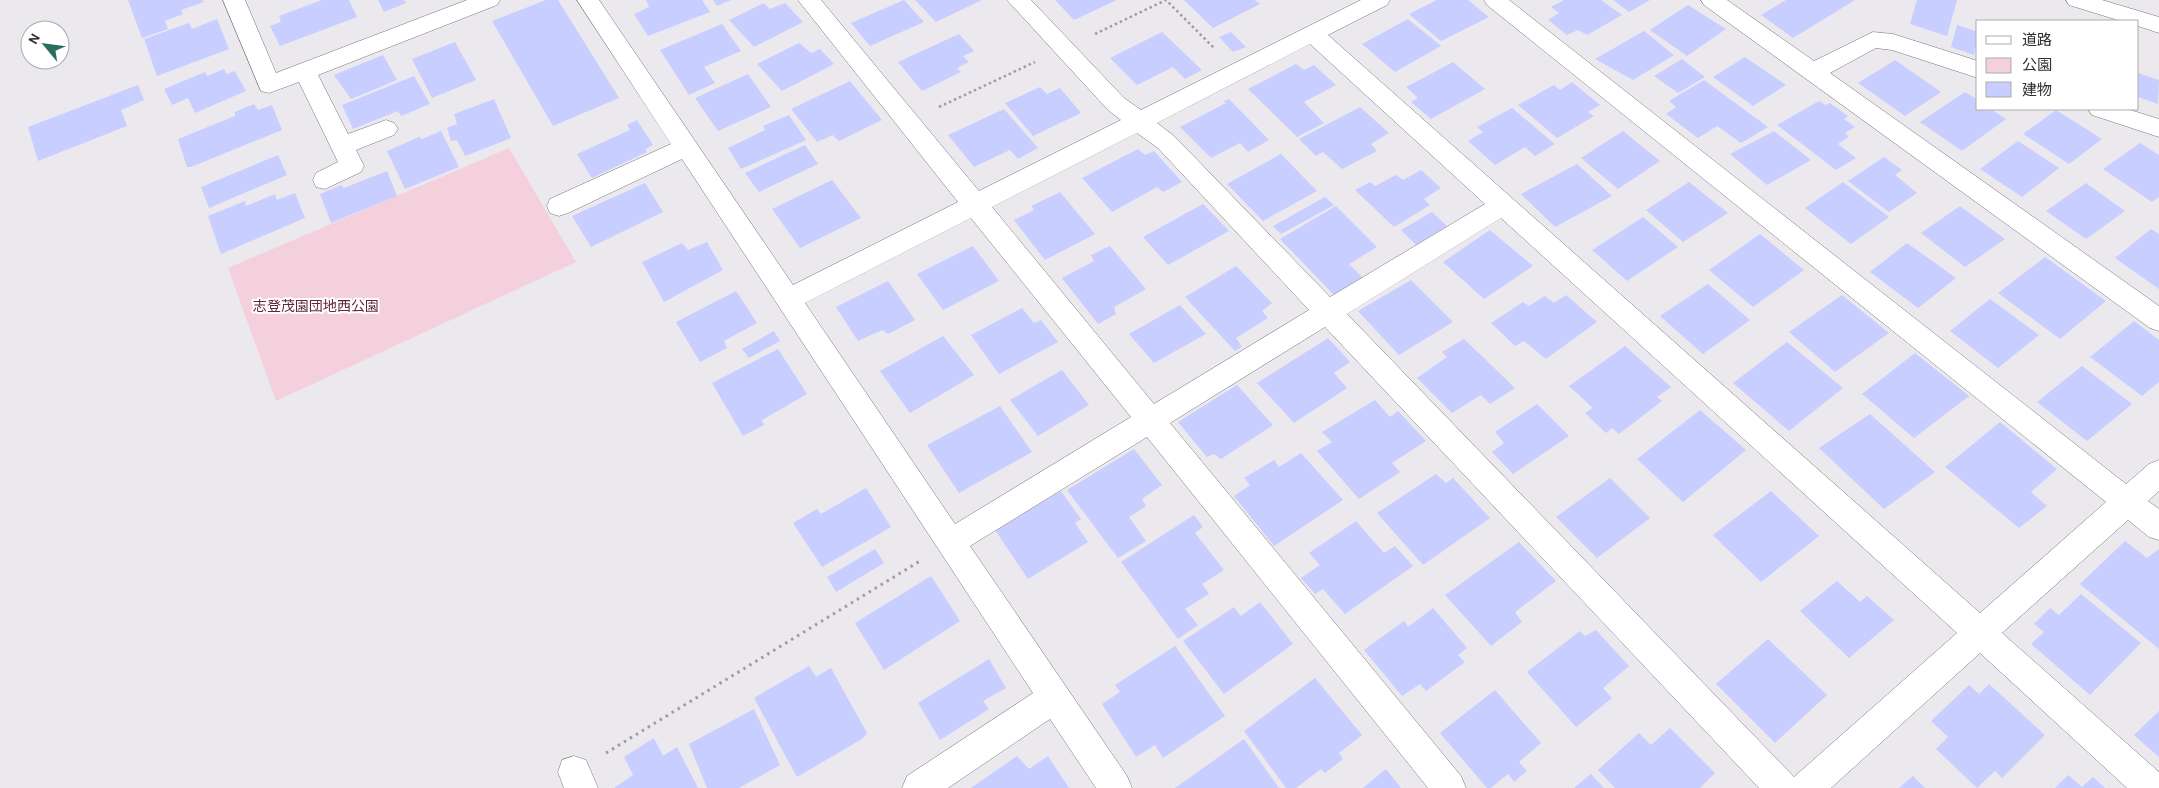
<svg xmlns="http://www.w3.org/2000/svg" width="2159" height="788" font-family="'Alegreya Sans','Noto Sans JP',sans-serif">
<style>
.green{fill:#f4d0dc}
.building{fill:#c8ceff}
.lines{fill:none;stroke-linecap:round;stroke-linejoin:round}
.street-casing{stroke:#767479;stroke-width:1}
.path-far1{stroke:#9e9da0;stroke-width:2.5;stroke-dasharray:2.5 3;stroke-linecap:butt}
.path{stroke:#9e9da0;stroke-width:3;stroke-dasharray:2.5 4.5;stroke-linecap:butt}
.street{fill:#fff;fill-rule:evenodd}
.labels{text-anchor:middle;stroke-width:4;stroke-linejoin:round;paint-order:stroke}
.park-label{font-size:14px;fill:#64243f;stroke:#fff}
</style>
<rect width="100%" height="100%" fill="#ebe9ee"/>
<polygon class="green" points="509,148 576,262 276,401 228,268"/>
<g class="building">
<polygon points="128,0 203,0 204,2 181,10 183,14 165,21 168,29 142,38"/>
<polygon points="322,0 349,0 357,17 280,46 270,26 281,22 279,16"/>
<polygon points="378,0 404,0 406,3 384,12"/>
<polygon points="546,0 558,0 619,98 553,126 492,21"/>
<polygon points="646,0 702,0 710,12 648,36 634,14 649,7"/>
<polygon points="713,0 731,0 717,6"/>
<polygon points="904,0 924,22 870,46 851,23"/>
<polygon points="915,0 982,0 936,22"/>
<polygon points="1055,0 1117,0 1074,20"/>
<polygon points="1184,0 1255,0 1260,4 1213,28"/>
<polygon points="1437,0 1468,0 1489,17 1441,41 1409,14"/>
<polygon points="1564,0 1601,0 1622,15 1587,35 1578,30 1567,35 1548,20 1559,13 1551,7"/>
<polygon points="1613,0 1650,0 1629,12"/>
<polygon points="1786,0 1855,0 1793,38 1761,15"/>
<polygon points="1917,0 1957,0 1947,36 1910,24"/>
<polygon points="764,3 770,9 785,3 803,22 754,47 729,20"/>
<polygon points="1688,5 1726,29 1687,56 1650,30"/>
<polygon points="217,19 229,49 157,76 144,39 189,23 192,29"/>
<polygon points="1408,19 1441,46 1395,72 1362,44"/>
<polygon points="722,24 741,51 704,67 715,83 689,95 660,50"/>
<polygon points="1957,25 1978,32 1974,55 1951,47"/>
<polygon points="1644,31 1674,55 1633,80 1595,59"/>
<polygon points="1162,32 1202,70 1185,79 1173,67 1137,85 1110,58"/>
<polygon points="1231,32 1246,47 1233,52 1219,37"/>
<polygon points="959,34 974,51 963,56 969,62 957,68 961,72 922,91 898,62"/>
<polygon points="455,42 476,80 432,98 412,59"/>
<polygon points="799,43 811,53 820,49 834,64 782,91 757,64"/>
<polygon points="383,55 397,80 351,99 334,75"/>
<polygon points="1745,57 1786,85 1753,106 1713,77"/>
<polygon points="1682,59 1705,77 1678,93 1654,76"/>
<polygon points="1895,60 1941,92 1905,116 1858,83"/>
<polygon points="1453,62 1485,89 1431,119 1411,102 1418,98 1406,87"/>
<polygon points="1296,64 1304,70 1314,65 1336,85 1304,102 1324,123 1297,137 1248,89"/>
<polygon points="224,69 227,74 235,71 246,91 195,113 188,98 172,105 164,89 205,72 207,76"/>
<polygon points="2138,73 2159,80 2158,104 2138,97"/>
<polygon points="748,74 771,107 718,131 695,98"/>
<polygon points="414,76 430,104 401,116 398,111 353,129 342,105"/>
<polygon points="1704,80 1768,127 1741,143 1717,126 1698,138 1666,114 1676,107 1669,101"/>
<polygon points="850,81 882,120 839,141 833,135 817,142 791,109"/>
<polygon points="1572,82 1600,105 1588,112 1594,116 1557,138 1518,105 1554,85 1560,90"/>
<polygon points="138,85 144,100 121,110 127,126 38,161 28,127"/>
<polygon points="1040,87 1047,94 1060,88 1081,113 1033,136 1005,103"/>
<polygon points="1965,92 1978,100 1978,109 1991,109 2006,119 1962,151 1920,122"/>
<polygon points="494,99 511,138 465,156 457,140 451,141 447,128 457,124 454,114"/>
<polygon points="1229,99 1269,140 1248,152 1240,143 1211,158 1180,127 1226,103 1223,101"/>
<polygon points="1819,101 1826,105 1830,103 1848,116 1844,119 1855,127 1845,133 1849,137 1838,144 1856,158 1836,170 1777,125"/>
<polygon points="254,104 258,110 272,105 282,130 191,167 187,167 178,139 235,116 235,112"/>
<polygon points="1360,107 1389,133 1371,144 1377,151 1342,169 1323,152 1316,156 1299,139"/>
<polygon points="1512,108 1555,144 1535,156 1525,147 1495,165 1468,141 1483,132 1477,127"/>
<polygon points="1004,109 1038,148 1018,159 1010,150 974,167 948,135"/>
<polygon points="2056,110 2102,139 2069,164 2023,134"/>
<polygon points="789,115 806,140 741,169 728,148 765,130 763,126"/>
<polygon points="637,120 653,145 645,149 647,152 592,178 577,154 630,130 627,125"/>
<polygon points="441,131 459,167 405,189 387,151 419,137 422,139"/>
<polygon points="1623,131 1660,161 1618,189 1581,158"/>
<polygon points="1774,131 1811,160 1767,185 1730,154"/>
<polygon points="2018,141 2059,168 2022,197 1980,169"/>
<polygon points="2140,143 2159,155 2159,197 2152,202 2103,169"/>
<polygon points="805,145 818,164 759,192 745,173"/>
<polygon points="1138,149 1145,155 1154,151 1182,182 1163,192 1157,187 1112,212 1082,178"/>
<polygon points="1281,154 1317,191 1263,221 1227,184"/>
<polygon points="278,155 287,175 209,208 201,187"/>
<polygon points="1884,157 1902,170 1895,175 1917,193 1889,212 1848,181"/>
<polygon points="1577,164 1612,196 1555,227 1521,194"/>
<polygon points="1421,170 1441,188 1424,199 1430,205 1394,227 1355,190 1370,182 1375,186 1396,175 1403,180"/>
<polygon points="387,171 397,196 331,223 320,194 341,185 344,188"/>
<polygon points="832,180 861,218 800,248 772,209"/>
<polygon points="1689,182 1728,213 1683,242 1646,210"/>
<polygon points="1843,182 1889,217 1851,244 1805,208"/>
<polygon points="645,183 663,212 591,247 572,216"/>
<polygon points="2086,183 2125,211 2086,239 2046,211"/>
<polygon points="1060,192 1095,234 1045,260 1014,220 1034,210 1031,206"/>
<polygon points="295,193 305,218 221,254 208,216 245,201 246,206 275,194 277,200"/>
<polygon points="1325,197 1334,205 1281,234 1273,226"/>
<polygon points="1203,204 1229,231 1168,265 1143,237"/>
<polygon points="1336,206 1377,247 1349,264 1363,278 1334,295 1280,239"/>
<polygon points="1960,206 2005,239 1965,267 1921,233"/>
<polygon points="1432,212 1447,226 1416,245 1401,230"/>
<polygon points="1643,217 1678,247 1627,281 1592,250"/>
<polygon points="2151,229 2159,234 2159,289 2115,258"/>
<polygon points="1490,230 1533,266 1484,299 1443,262"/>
<polygon points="1760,234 1804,270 1753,307 1709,270"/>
<polygon points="707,242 723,270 664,302 642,262 682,243 688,250"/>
<polygon points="1907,243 1956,278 1918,308 1870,272"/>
<polygon points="973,246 999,281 943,310 917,274"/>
<polygon points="1110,246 1146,289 1114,307 1116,314 1098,324 1062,278 1094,261 1091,255"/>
<polygon points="2045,257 2106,301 2060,339 1998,293"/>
<polygon points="1236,266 1272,303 1262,311 1268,318 1236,338 1242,347 1235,351 1185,297"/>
<polygon points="1411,280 1453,322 1399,355 1358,311"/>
<polygon points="888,281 915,320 888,334 882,330 858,341 836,307"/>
<polygon points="1708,284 1750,320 1703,354 1660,316"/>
<polygon points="736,291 757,323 724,341 727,348 700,362 676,322"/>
<polygon points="1566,295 1597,322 1546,359 1524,341 1515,346 1491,323 1523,302 1529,306 1545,296 1554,303"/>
<polygon points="1842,295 1889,333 1835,372 1789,332"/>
<polygon points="1990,299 2039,335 1998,368 1950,331"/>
<polygon points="1180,305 1206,334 1154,363 1129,334"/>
<polygon points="1022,308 1034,323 1041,320 1058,342 999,374 971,335"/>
<polygon points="2134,321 2159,340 2159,382 2142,396 2090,357"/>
<polygon points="774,331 780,341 749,358 742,349"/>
<polygon points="943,336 974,375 910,413 880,371"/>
<polygon points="1328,338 1350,362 1334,373 1347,388 1294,423 1257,383"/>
<polygon points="1464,339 1515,388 1490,404 1481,395 1452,413 1417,378 1447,357 1442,352"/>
<polygon points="1787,342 1843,388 1789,431 1733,383"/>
<polygon points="1625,346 1671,387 1657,397 1662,401 1619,434 1612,428 1606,433 1585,413 1593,408 1569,386"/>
<polygon points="778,349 807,394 762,420 764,425 743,436 712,383"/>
<polygon points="1915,353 1969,396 1914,438 1862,394"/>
<polygon points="2082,366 2132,404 2087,441 2037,402"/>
<polygon points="1062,370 1089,405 1038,436 1010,400"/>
<polygon points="1237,385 1273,425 1221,459 1214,454 1207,457 1178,422"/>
<polygon points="1375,400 1390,417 1398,411 1426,441 1392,463 1400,472 1359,499 1317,451 1332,442 1322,432"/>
<polygon points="1537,404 1569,436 1513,474 1492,452 1504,443 1495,432"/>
<polygon points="1000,406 1032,452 959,493 927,445"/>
<polygon points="1700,410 1746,450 1683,502 1637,459"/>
<polygon points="1870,414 1935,472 1884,509 1819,448"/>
<polygon points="2000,422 2057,469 2031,492 2047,506 2019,528 1945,467"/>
<polygon points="1134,449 1162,485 1142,499 1146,506 1129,517 1146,541 1118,558 1067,490"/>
<polygon points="1301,453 1343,500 1274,546 1234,496 1250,485 1244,478 1274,460 1279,467"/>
<polygon points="1436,474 1446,483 1453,478 1490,518 1423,565 1377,513"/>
<polygon points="1610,478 1650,518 1597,558 1556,517"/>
<polygon points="866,488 891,527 822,567 793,523 817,509 821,514"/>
<polygon points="1061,491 1081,519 1075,523 1088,542 1028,579 995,530"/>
<polygon points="1771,491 1819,536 1761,582 1713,535"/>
<polygon points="1194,515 1203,527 1195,533 1224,570 1202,584 1209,594 1185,609 1198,625 1178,639 1121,562"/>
<polygon points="1356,521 1384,553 1395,546 1413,566 1345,614 1323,589 1315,594 1301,578 1320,565 1309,553"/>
<polygon points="2125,541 2147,558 2159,549 2159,649 2080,584"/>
<polygon points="1519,542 1556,581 1515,612 1522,622 1491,646 1445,595"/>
<polygon points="875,549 884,563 836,592 827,577"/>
<polygon points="931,576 960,621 884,670 855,623"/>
<polygon points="1837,581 1860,602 1867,596 1894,620 1849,658 1800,611"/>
<polygon points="2081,594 2141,643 2090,695 2031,644 2044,632 2034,624 2050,608 2059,615"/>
<polygon points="1260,602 1293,644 1224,694 1183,641 1234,607 1241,616"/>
<polygon points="1433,608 1467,648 1458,655 1465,662 1426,691 1420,684 1402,696 1364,650 1404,621 1408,627"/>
<polygon points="1596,630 1629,666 1603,688 1612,698 1576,727 1527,672 1580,631 1585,636"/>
<polygon points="1768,639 1827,695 1775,743 1716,684"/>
<polygon points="1175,646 1225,716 1163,758 1155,745 1136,757 1102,704 1120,692 1115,685"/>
<polygon points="989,659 1006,688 983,701 989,709 940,740 918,703"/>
<polygon points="809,666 816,677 831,668 867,733 862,739 797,777 754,698"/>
<polygon points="1315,678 1362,735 1339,753 1343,759 1325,773 1321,769 1296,788 1286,788 1244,731"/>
<polygon points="1989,684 2045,735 2002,778 1995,771 1977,788 1936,749 1948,737 1931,721 1969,685 1979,694"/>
<polygon points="1495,690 1541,743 1519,762 1527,771 1514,782 1508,774 1491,788 1487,788 1440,733"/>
<polygon points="754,709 780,765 739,788 707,788 689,744"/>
<polygon points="2159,711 2159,757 2134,735"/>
<polygon points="1670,728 1715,773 1700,788 1615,788 1598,770 1639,733 1651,745"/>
<polygon points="654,738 663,756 677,747 698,788 614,788 633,775 624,757"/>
<polygon points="1244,739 1279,788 1175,788"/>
<polygon points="1017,756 1029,769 1048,756 1069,788 971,788"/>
<polygon points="1386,769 1401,788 1363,788"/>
<polygon points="1591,774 1604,788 1574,788"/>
<polygon points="2068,775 2082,787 2093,777 2105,788 2055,788"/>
<polygon points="1913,776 1925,788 1899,788"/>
</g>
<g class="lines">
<g class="street-casing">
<g id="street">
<polygon points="223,0 245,0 276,73 467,0 500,0 497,5 318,75 348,134 386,120 394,123 398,129 394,135 356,150 364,166 361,172 325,189 316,187 313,180 316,173 338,162 299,82 269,93 261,91"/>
<path d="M577 0H599L793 285 958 202 798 0H821L979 191 1121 120 1108 110 1007 0H1031L1124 98 1141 110 1361 0H1390L1387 5 1328 35 1980 613 2106 502 1487 5 1484 0H1509L2126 484 2149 464 2159 460V491L2148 501 2159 509V540L2149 537 2128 520 2002 633 2159 772V788H2127L1980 653 1831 788H1759L1325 327 1170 423 1461 776 1466 788H1428L1147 437 970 546 1127 776 1132 788H1096L1050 719 948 788H902L907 776 1033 693 682 159 568 213 559 216 550 213 547 206 550 199 671 144ZM1310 44 1485 204 1330 297 1174 136 1157 123ZM1137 133 1158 148 1309 310 1154 404 992 207ZM971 218 1131 417 955 524 805 303ZM1501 218 1957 633 1794 777 1347 314Z"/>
<polygon points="1701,0 1727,0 1814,61 1873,32 1893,34 1978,61 1978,78 1892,50 1876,48 1830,73 2159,306 2159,331 2150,328 1704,5"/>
<polygon points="2066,0 2102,0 2159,17 2159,33 2138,26 2138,21 2121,21 2069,5"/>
<polygon points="2088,109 2127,109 2159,119 2159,137 2092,115"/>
<polygon points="574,756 586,760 598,788 564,788 558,772 562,760"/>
</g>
</g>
<g class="path-far1">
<polyline points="1095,34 1166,0 1214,48"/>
<polyline points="939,107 1035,62"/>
</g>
<polyline class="path" points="606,753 920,561"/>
<use href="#street" class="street"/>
</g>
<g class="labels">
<g class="park-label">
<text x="316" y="311">志登茂園団地西公園</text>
</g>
</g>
<rect x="1976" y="20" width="162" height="90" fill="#ffffff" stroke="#acabac"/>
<rect x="1986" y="36" width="25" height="8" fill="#ffffff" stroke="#acabac"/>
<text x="2022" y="45" font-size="15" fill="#2f2e30">道路</text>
<rect x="1986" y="58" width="25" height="15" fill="#f4d0dc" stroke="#acabac"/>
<text x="2022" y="70" font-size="15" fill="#2f2e30">公園</text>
<rect x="1986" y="82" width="25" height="15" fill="#c8ceff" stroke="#acabac"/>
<text x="2022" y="95" font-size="15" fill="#2f2e30">建物</text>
<g transform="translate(45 45) rotate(299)"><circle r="24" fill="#ffffff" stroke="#acabac"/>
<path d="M0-4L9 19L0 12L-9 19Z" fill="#2b6e60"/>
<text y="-8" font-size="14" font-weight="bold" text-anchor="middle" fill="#2f2e30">N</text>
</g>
</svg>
